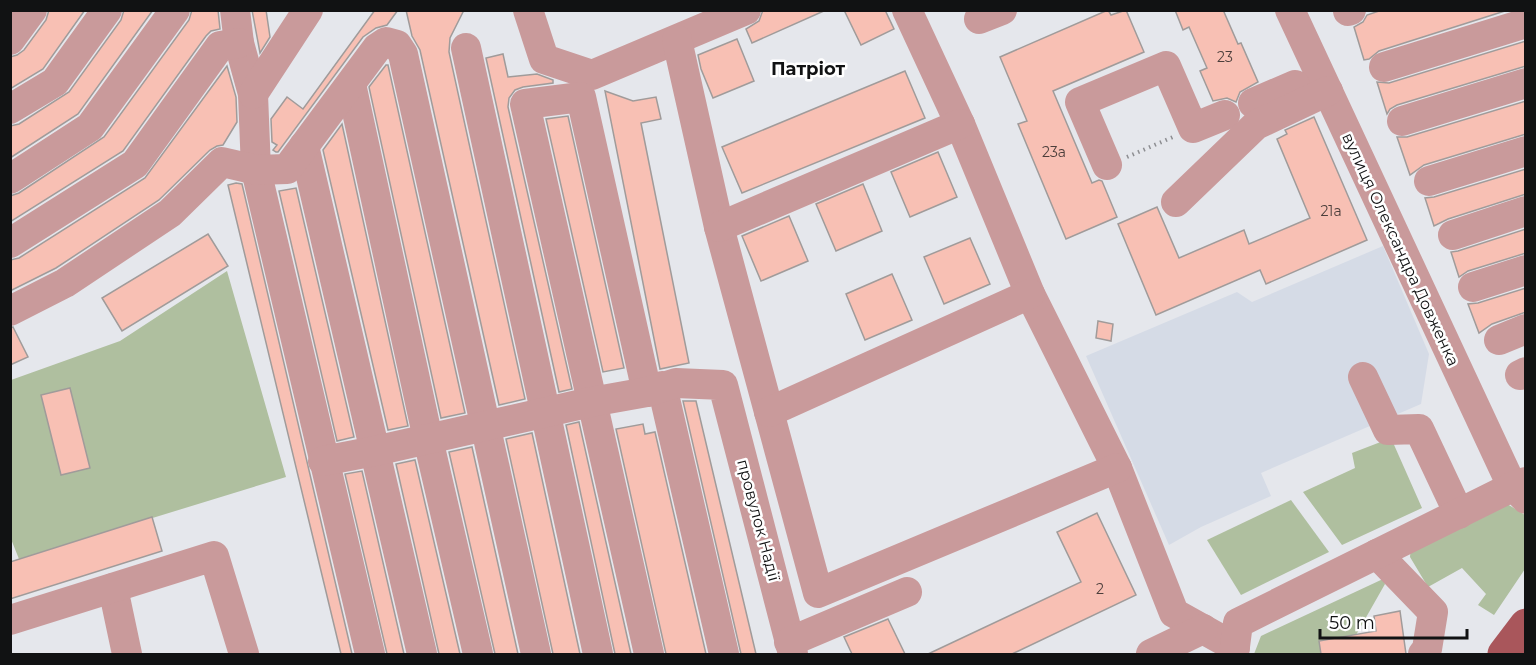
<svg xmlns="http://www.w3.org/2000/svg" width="1536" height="665" font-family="Montserrat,sans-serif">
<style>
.built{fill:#d5dbe6}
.green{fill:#afbf9f}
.building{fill:#f8c0b4;stroke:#a09b9a;stroke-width:1.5}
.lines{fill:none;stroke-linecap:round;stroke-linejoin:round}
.path{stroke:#8d8e92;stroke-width:4;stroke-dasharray:1.5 4.5;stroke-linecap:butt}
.minor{stroke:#c99a9b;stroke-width:30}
.major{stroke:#a9565b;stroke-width:33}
.labels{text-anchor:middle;stroke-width:5;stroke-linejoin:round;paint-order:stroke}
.number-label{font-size:14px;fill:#4b3e3b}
.street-label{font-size:16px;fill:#111213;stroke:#fff}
.neighbourhood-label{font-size:18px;font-weight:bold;fill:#111213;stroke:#fff}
</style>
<rect width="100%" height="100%" fill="#e5e7ec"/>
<polygon class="built" points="1383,246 1429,354 1421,404 1261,473 1271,496 1201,527 1169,545 1086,356 1237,292 1252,302"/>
<g class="green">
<polygon points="227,271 286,477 19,559 11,539 11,380 120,341"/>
<polygon points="1391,438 1422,508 1342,545 1303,492 1355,468 1352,453"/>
<polygon points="1291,500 1329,552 1241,595 1207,540"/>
<polygon points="1504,502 1525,515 1525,569 1494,615 1478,605 1486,594 1462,568 1428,587 1410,557 1411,546"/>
<polygon points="1383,579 1385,584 1356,635 1319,641 1321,654 1254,654 1261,636"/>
</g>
<g class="building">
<polygon points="49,10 85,10 43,69 10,89 10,57 17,55 24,50 46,20"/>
<polygon points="124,10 153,10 78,114 10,158 10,126 19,124 69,92 121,20"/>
<polygon points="192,10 218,10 220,29 211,31 206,36 123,151 10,222 10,196 19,193 104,137 189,20"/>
<polygon points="252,10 266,10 270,37 260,53"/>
<polygon points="375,10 398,10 387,25 376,28 363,37 278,152 276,152 273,150 277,145 272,142 271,119 287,97 303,109"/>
<polygon points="406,10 464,10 450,38 449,52 525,399 499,405 420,50 412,36"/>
<polygon points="763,10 826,10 752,43 746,29 759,21"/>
<polygon points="844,10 885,10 894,29 861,45"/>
<polygon points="1108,10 1111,15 1126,10 1144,52 1053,91 1092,183 1099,180 1102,181 1117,217 1066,239 1018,124 1027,121 1000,57"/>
<polygon points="1175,10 1227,10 1224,12 1238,44 1241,43 1258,82 1240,92 1236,102 1227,98 1213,101 1200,71 1207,68 1189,27 1183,30"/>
<polygon points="1382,10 1508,10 1379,51 1369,59 1364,60 1354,27 1363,22 1367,15"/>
<polygon points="737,39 754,81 713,98 701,69 698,55"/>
<polygon points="1526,41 1526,66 1397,105 1390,109 1387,114 1377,82 1389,83"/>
<polygon points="503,54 508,77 537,74 553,80 553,83 523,87 515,90 509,98 508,107 572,389 559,392 486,58"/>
<polygon points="386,65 388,65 465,413 441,418 369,87"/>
<polygon points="227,66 236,97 237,122 223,145 217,146 210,150 159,200 56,268 10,291 10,260 19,258 145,178"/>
<polygon points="905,71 925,118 742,193 722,147"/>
<polygon points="605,91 633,101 656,97 661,119 641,123 689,363 660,369"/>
<polygon points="1526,101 1526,134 1424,165 1410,175 1397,137 1407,137"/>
<polygon points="568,116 624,368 603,372 546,119"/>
<polygon points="1314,117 1367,240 1266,284 1260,270 1156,315 1118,224 1157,207 1179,258 1244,230 1249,244 1310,218 1277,139 1287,134 1285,130"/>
<polygon points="342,124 408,426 388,430 323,150"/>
<polygon points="938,152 957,197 910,217 891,172"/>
<polygon points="1526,169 1526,194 1448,219 1434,226 1425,198 1434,197"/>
<polygon points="236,183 242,184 352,654 341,654 228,185"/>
<polygon points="863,184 882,231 836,251 816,204"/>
<polygon points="296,188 354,437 337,441 279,191"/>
<polygon points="789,216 808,261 761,281 742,236"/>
<polygon points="1526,229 1526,253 1468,271 1459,277 1451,252 1458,251"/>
<polygon points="208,234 228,266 122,331 102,298"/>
<polygon points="970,238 990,284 944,304 924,257"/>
<polygon points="892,274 912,320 865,340 846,294"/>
<polygon points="1526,288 1526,312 1492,324 1479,333 1468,304 1478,303"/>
<polygon points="1098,321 1113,324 1111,341 1096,338"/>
<polygon points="13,327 28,357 10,365 10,328"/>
<polygon points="70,388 90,468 61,475 41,395"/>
<polygon points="683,401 696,401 756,654 741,654"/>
<polygon points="579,422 631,654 615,654 566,425"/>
<polygon points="643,424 645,434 655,432 706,654 666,654 616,429"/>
<polygon points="532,433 580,654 553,654 506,439"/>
<polygon points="472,447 518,654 495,654 449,452"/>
<polygon points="415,460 460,654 439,654 396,464"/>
<polygon points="362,471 404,654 387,654 345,474"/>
<polygon points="1097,513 1136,595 1012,654 928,654 1081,582 1057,532"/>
<polygon points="152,517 162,551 10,599 10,562"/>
<polygon points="1400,611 1406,654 1321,654 1319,641 1376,631 1374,616"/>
<polygon points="888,619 905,654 852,654 844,637"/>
</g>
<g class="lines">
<polyline class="path" points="1127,157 1173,137"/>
<g class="minor">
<polyline points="235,10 239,43 253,94 256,170 370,654"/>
<polyline points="528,10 544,59 592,75 746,10"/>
<polyline points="907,10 960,124 1030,294 1117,468 1174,613 1235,647"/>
<polyline points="1290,10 1511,484 1526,499"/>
<polyline points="1348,11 1351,10"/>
<polyline points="979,19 1002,10"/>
<polyline points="10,40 32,10"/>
<polyline points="677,40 719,227 818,593 1117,468"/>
<polyline points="466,48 598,654"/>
<polyline points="1384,67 1526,23"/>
<polyline points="351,84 428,439 478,654"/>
<polyline points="253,94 308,10"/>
<polyline points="1253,103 1295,85"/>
<polyline points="10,109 55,82 107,10"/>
<polyline points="1402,121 1526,83"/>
<polyline points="304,146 422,654"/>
<polyline points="1107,165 1080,102 1166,66 1193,128 1225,115"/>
<polyline points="10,179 90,127 175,10"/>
<polyline points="1429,181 1526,151"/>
<polyline points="1176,202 1256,125 1328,91"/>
<polyline points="719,227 960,124"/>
<polyline points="1453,235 1526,211"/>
<polyline points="10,243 135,164 220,46 239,43"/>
<polyline points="1473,287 1526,270"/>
<polyline points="10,311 65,283 170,213 222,162 256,170 287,169 377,48 386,42 397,45 403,54 536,654"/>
<polyline points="1499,340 1526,329"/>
<polyline points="1520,375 1526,372"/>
<polyline points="1363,377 1388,430 1419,429 1459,514"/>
<polyline points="662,386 724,654"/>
<polyline points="647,392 581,97 525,104 649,654"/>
<polyline points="769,412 1030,294"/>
<polyline points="323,461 375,451 591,402 647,392 676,383 723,385 793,654"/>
<polyline points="1377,554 1433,612 1427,649 1423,654"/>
<polyline points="113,588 127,654"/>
<polyline points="10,620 214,556 244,654"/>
<polyline points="789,642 907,592"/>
<polyline points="1151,654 1203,629"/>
<polyline points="1234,654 1238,623 1512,487 1526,482"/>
</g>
<polyline class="major" points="1504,654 1526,625"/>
</g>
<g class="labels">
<g class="number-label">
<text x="1225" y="62">23</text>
<text x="1054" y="157">23а</text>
<text x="1331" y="216">21а</text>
<text x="1100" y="594">2</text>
</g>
<g class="street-label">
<text transform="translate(1401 249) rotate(65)" y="6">вулиця Олександра Довженка</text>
<text transform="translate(759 520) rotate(75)" y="6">провулок Надії</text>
</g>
<g class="neighbourhood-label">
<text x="808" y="75">Патріот</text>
</g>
</g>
<rect width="1536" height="665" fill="none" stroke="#111213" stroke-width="24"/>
<path d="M1320 629v9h147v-9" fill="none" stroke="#111213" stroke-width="3"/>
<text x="1329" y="629" font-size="18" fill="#111213" stroke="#ffffff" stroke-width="4.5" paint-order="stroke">50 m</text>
</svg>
